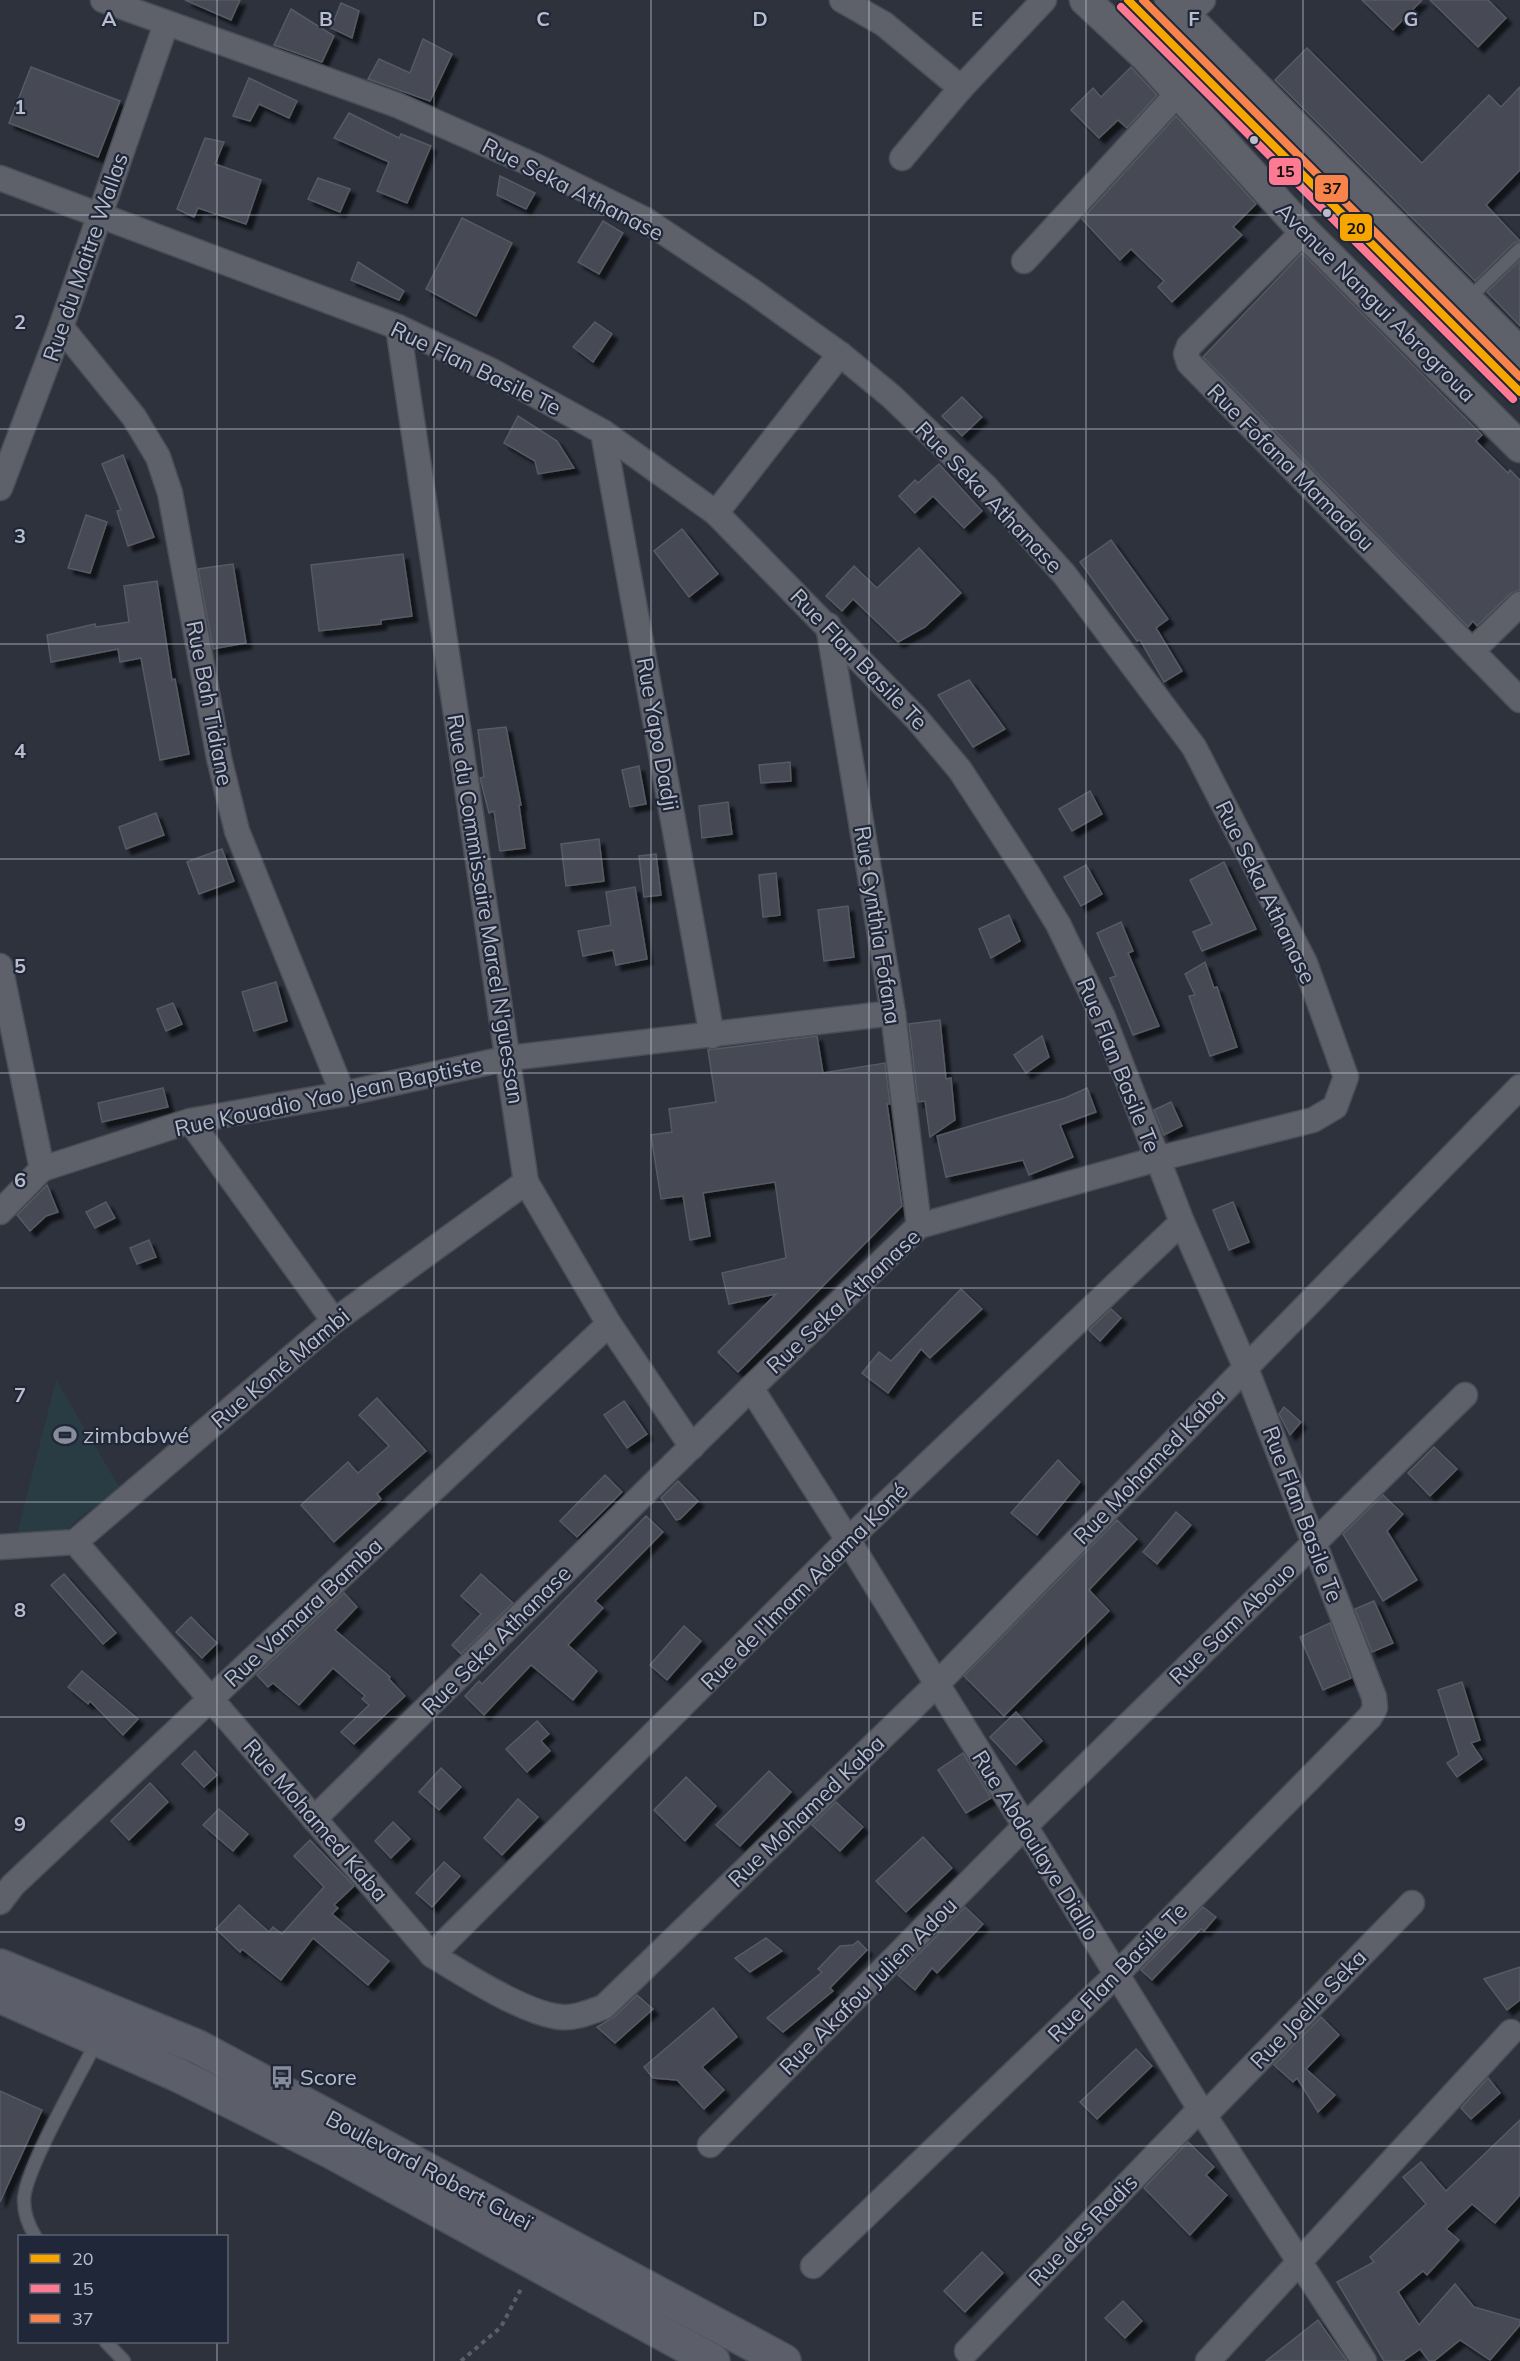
<svg xmlns="http://www.w3.org/2000/svg" width="1520" height="2361" font-family="Mulish,sans-serif">
<style>
.green{fill:#2a3c43}
.building{fill:#464a54;stroke:#555a64;stroke-width:1.5;filter:url(#shadow)}
.lines{fill:none;stroke-linecap:round;stroke-linejoin:round}
.service-casing{stroke:#494d56;stroke-width:15}
.minor-casing{stroke:#494d56;stroke-width:27}
.tertiary-casing{stroke:#494d56;stroke-width:33}
.secondary-casing{stroke:#494d56;stroke-width:36}
.path{stroke:#5b5f66;stroke-width:4;stroke-dasharray:4.5 4.5;stroke-linecap:butt}
.service{stroke:#5e616a;stroke-width:12}
.minor{stroke:#5e616a;stroke-width:24}
.tertiary{stroke:#5e616a;stroke-width:30}
.secondary{stroke:#5c5f69;stroke-width:33}
.bus-1-casing{stroke:#202738;stroke-width:12}
.bus-2-casing{stroke:#202738;stroke-width:12}
.bus-3-casing{stroke:#202738;stroke-width:12}
.bus-1{stroke:#f7a600;stroke-width:8}
.bus-2{stroke:#fe7a93;stroke-width:8}
.bus-3{stroke:#f8844c;stroke-width:8}
.grid{fill:none;stroke:#b8bdcc;stroke-width:1.5;stroke-opacity:0.55}
.bus-dot{fill:#b8bdcc;stroke:#202738;stroke-width:2}
.labels{text-anchor:middle;stroke-width:4.5;stroke-linejoin:round;paint-order:stroke}
.street-label{font-size:22px;fill:#b8bdcc;stroke:#202738}
.poi-label{font-size:22px;fill:#b8bdcc;stroke:#202738;text-anchor:start}
.grid-label{font-size:20px;text-anchor:middle;font-weight:bold;fill:#b8bdcc;stroke:#202738;stroke-width:4.5;stroke-linejoin:round;paint-order:stroke}
.line-badge{stroke:#202738;stroke-width:2}
.pale-badge-label{font-size:16px;text-anchor:middle;font-weight:bold;fill:#111}
</style>
<defs>
<filter id="shadow"><feDropShadow dx="5.5" dy="5.5" stdDeviation="1.5" flood-color="#0009"/></filter>
</defs>
<rect width="100%" height="100%" fill="#2d323d"/>
<polygon class="green" points="56,1380 121,1490 123,1500 90,1509 67,1529 17,1534"/>
<g class="building">
<polygon points="185,0 240,0 231,20"/>
<polygon points="1362,0 1422,0 1393,30"/>
<polygon points="1430,0 1488,0 1506,18 1478,47"/>
<polygon points="341,3 359,11 352,38 331,28"/>
<polygon points="291,9 334,36 322,62 274,45"/>
<polygon points="423,39 452,54 430,101 368,79 379,59 410,73"/>
<polygon points="1307,48 1422,163 1489,95 1501,107 1520,87 1520,170 1486,205 1520,241 1514,243 1475,281 1275,80"/>
<polygon points="31,67 120,101 98,157 9,123"/>
<polygon points="1131,67 1157,95 1127,128 1118,120 1099,138 1071,110 1093,88 1101,97"/>
<polygon points="249,78 297,101 289,118 259,104 250,121 233,116"/>
<polygon points="349,113 399,138 401,134 431,146 407,203 377,191 389,162 334,138"/>
<polygon points="1176,116 1256,204 1233,227 1242,235 1172,302 1158,287 1164,281 1131,249 1120,260 1082,219"/>
<polygon points="205,138 224,142 215,164 261,180 246,224 198,208 194,217 177,209"/>
<polygon points="500,176 535,193 526,209 497,195"/>
<polygon points="318,178 350,189 340,212 308,199"/>
<polygon points="462,218 512,243 476,316 426,289"/>
<polygon points="603,221 623,233 599,274 578,262"/>
<polygon points="1302,253 1482,435 1476,441 1508,473 1510,470 1520,480 1520,590 1510,594 1477,626 1473,621 1468,627 1203,357"/>
<polygon points="1520,260 1520,326 1487,292"/>
<polygon points="358,262 404,291 399,300 351,280"/>
<polygon points="595,322 612,334 593,362 573,347"/>
<polygon points="962,397 982,417 962,436 942,416"/>
<polygon points="518,416 557,441 574,468 538,474 535,461 504,443"/>
<polygon points="123,455 154,537 128,546 117,511 121,510 102,464"/>
<polygon points="939,464 982,511 964,528 933,496 915,513 899,496 915,480 918,483"/>
<polygon points="86,515 107,522 90,573 68,568"/>
<polygon points="682,529 718,574 689,597 654,551"/>
<polygon points="1111,540 1168,619 1156,628 1182,671 1164,682 1140,640 1137,641 1080,562"/>
<polygon points="919,548 961,593 925,627 898,642 853,599 842,611 826,596 854,566 877,588"/>
<polygon points="403,554 412,616 381,620 381,624 319,631 311,565"/>
<polygon points="233,564 246,643 213,649 198,569"/>
<polygon points="157,581 172,680 175,679 189,754 160,760 141,658 120,662 118,649 51,662 47,635 95,624 96,627 129,622 124,586"/>
<polygon points="969,680 1005,729 973,747 938,695"/>
<polygon points="506,727 521,805 519,805 525,848 500,851 494,811 489,813 480,778 484,777 478,730"/>
<polygon points="790,762 791,781 761,783 759,765"/>
<polygon points="639,766 646,804 630,807 622,770"/>
<polygon points="1090,791 1102,814 1072,831 1059,809"/>
<polygon points="728,802 732,834 702,838 699,806"/>
<polygon points="156,813 164,835 126,849 119,827"/>
<polygon points="599,839 604,881 566,886 561,844"/>
<polygon points="222,849 234,881 199,894 187,862"/>
<polygon points="656,854 661,895 644,897 639,856"/>
<polygon points="1224,862 1256,929 1202,951 1193,932 1212,924 1190,880"/>
<polygon points="1086,865 1102,894 1081,906 1064,877"/>
<polygon points="776,873 780,915 763,917 759,875"/>
<polygon points="635,887 647,959 616,965 613,950 583,956 578,931 611,925 606,892"/>
<polygon points="848,906 854,957 824,961 818,910"/>
<polygon points="1009,915 1020,941 991,958 979,929"/>
<polygon points="1121,922 1133,951 1128,953 1159,1026 1133,1035 1110,978 1116,976 1097,933"/>
<polygon points="1205,962 1214,988 1217,987 1237,1047 1210,1056 1189,996 1195,995 1185,974"/>
<polygon points="276,982 287,1021 254,1031 242,992"/>
<polygon points="173,1003 182,1024 166,1031 157,1009"/>
<polygon points="940,1020 946,1079 951,1078 955,1120 930,1137 925,1101 918,1102 909,1024"/>
<polygon points="817,1036 823,1073 885,1063 890,1104 887,1104 902,1206 738,1372 718,1352 776,1294 729,1304 722,1273 786,1258 775,1182 703,1193 710,1236 690,1240 683,1196 661,1199 651,1135 672,1132 669,1109 716,1102 708,1050"/>
<polygon points="1042,1036 1049,1057 1026,1073 1014,1055"/>
<polygon points="163,1088 168,1107 102,1122 98,1103"/>
<polygon points="1087,1088 1096,1112 1060,1125 1073,1157 1029,1175 1023,1160 946,1177 937,1136 1065,1098"/>
<polygon points="1171,1102 1182,1126 1164,1135 1154,1110"/>
<polygon points="47,1185 58,1212 46,1216 30,1231 17,1215"/>
<polygon points="106,1202 115,1218 95,1228 86,1212"/>
<polygon points="1233,1202 1249,1242 1229,1250 1213,1210"/>
<polygon points="149,1240 156,1257 137,1264 130,1248"/>
<polygon points="961,1289 982,1309 930,1358 921,1349 888,1393 862,1373 879,1352 891,1361"/>
<polygon points="1111,1309 1121,1318 1100,1341 1089,1330"/>
<polygon points="377,1398 426,1451 377,1494 381,1499 334,1542 301,1505 348,1462 358,1473 389,1446 359,1415"/>
<polygon points="624,1401 647,1434 627,1448 604,1415"/>
<polygon points="1284,1407 1301,1422 1290,1435 1279,1414"/>
<polygon points="1434,1447 1457,1469 1430,1496 1408,1473"/>
<polygon points="1058,1460 1080,1482 1037,1535 1011,1513"/>
<polygon points="605,1475 622,1492 577,1537 560,1521"/>
<polygon points="678,1481 698,1501 680,1519 676,1520 661,1498"/>
<polygon points="1383,1495 1403,1514 1387,1531 1417,1580 1383,1601 1343,1534"/>
<polygon points="1176,1512 1191,1525 1157,1564 1143,1552"/>
<polygon points="646,1516 663,1532 595,1601 603,1608 568,1645 597,1671 573,1700 531,1665 484,1715 465,1696 479,1681 482,1684"/>
<polygon points="1117,1520 1137,1539 1089,1590 1109,1611 1004,1716 964,1676"/>
<polygon points="64,1574 116,1633 103,1644 51,1585"/>
<polygon points="481,1574 513,1603 461,1654 452,1645 481,1614 461,1596"/>
<polygon points="344,1593 357,1607 335,1630 390,1677 389,1679 405,1696 354,1744 341,1732 369,1705 362,1699 365,1696 333,1668 299,1705 273,1683 268,1687 257,1675"/>
<polygon points="1374,1601 1393,1643 1372,1652 1355,1609"/>
<polygon points="191,1617 217,1643 202,1658 176,1632"/>
<polygon points="1330,1623 1351,1678 1323,1690 1300,1637"/>
<polygon points="684,1626 701,1641 667,1680 650,1665"/>
<polygon points="82,1671 138,1719 123,1735 90,1701 88,1704 68,1687"/>
<polygon points="1462,1682 1480,1740 1471,1743 1482,1759 1457,1777 1447,1763 1459,1755 1438,1690"/>
<polygon points="1016,1712 1042,1741 1016,1765 990,1737"/>
<polygon points="537,1721 549,1734 541,1741 550,1751 527,1772 506,1749"/>
<polygon points="195,1751 217,1775 204,1787 182,1764"/>
<polygon points="963,1753 991,1798 966,1813 938,1770"/>
<polygon points="441,1768 461,1787 439,1810 419,1792"/>
<polygon points="769,1771 791,1792 740,1846 716,1825"/>
<polygon points="686,1777 716,1806 685,1841 654,1810"/>
<polygon points="150,1783 168,1802 129,1840 111,1821"/>
<polygon points="518,1799 538,1817 502,1855 484,1838"/>
<polygon points="836,1802 863,1827 840,1851 812,1825"/>
<polygon points="219,1809 248,1834 233,1851 203,1825"/>
<polygon points="393,1822 410,1839 391,1858 375,1841"/>
<polygon points="923,1837 952,1868 906,1912 876,1881"/>
<polygon points="310,1840 354,1886 334,1905 338,1908 332,1914 389,1961 368,1985 313,1938 281,1980 242,1949 240,1952 216,1929 239,1905 269,1932 273,1927 282,1934 324,1887 294,1856"/>
<polygon points="444,1862 460,1876 432,1907 416,1893"/>
<polygon points="965,1907 983,1924 937,1973 932,1968 915,1990 898,1975"/>
<polygon points="1203,1907 1216,1917 1204,1931 1201,1929 1152,1980 1141,1970"/>
<polygon points="766,1938 782,1951 750,1972 735,1958"/>
<polygon points="858,1941 867,1950 830,1988 833,1991 783,2032 767,2018 822,1972 818,1969 840,1946 853,1945"/>
<polygon points="1520,1967 1520,2000 1507,2010 1484,1979"/>
<polygon points="637,1995 653,2009 615,2043 597,2027 614,2017"/>
<polygon points="713,2008 737,2037 702,2067 724,2090 704,2109 677,2080 653,2078 644,2067"/>
<polygon points="1321,2017 1339,2035 1306,2069 1335,2095 1318,2112 1297,2078 1293,2082 1274,2065"/>
<polygon points="1136,2049 1152,2066 1097,2119 1080,2102"/>
<polygon points="1488,2078 1500,2093 1471,2119 1461,2108"/>
<polygon points="0,2091 42,2110 0,2202"/>
<polygon points="1520,2120 1520,2195 1495,2223 1472,2204 1446,2229 1459,2240 1427,2275 1423,2271 1398,2292 1419,2325 1455,2284 1474,2307 1520,2320 1520,2325 1490,2360 1460,2340 1434,2361 1429,2361 1420,2349 1403,2361 1384,2361 1337,2282 1374,2262 1370,2257 1426,2204 1403,2177 1421,2162 1446,2191"/>
<polygon points="1188,2142 1214,2167 1206,2175 1227,2195 1190,2235 1144,2188"/>
<polygon points="982,2252 1003,2273 965,2312 944,2291"/>
<polygon points="1123,2301 1142,2321 1125,2338 1105,2318"/>
<polygon points="1318,2320 1347,2361 1266,2361"/>
</g>
<g class="lines">
<g class="service-casing">
<g id="service">
<polyline points="1128,0 1520,392"/>
<polyline points="1467,300 1520,249"/>
<path d="M35 2236C29 2226 24 2213 24 2201 23 2173 82 2071 97 2041"/>
<polyline points="106,2342 124,2361"/>
</g>
</g>
<g class="minor-casing">
<g id="minor">
<polyline points="103,0 397,105 538,167 644,219 752,291 840,354 891,396 986,487 1064,574 1194,747 1305,963 1346,1077 1335,1107 1313,1120 1157,1159 919,1226 751,1388 314,1819"/>
<polyline points="842,0 884,24 961,88"/>
<polyline points="1145,56 1203,0"/>
<polyline points="902,158 961,88 1044,0"/>
<polyline points="0,178 398,327 492,371 603,432 716,513 917,719 960,770 1027,873 1058,924 1103,1017 1182,1222 1245,1366 1374,1697 1375,1708 1370,1717 1117,1974 813,2266"/>
<polyline points="1304,231 1189,346 1186,354 1189,363 1520,700"/>
<polyline points="1024,261 1178,93"/>
<polyline points="61,327 134,417 158,457 170,493 219,758 237,831 343,1094"/>
<polyline points="398,327 526,1182 609,1324 692,1447"/>
<polyline points="603,432 712,1036"/>
<polyline points="0,488 61,327 166,24"/>
<polyline points="716,513 840,354"/>
<polyline points="828,625 893,1013 919,1226"/>
<polyline points="1472,651 1520,604"/>
<polyline points="0,966 42,1169"/>
<polyline points="190,1121 334,1321"/>
<polyline points="0,1212 42,1169 190,1121 343,1094 509,1058 893,1013"/>
<polyline points="751,1388 848,1540 1200,2109 1364,2361"/>
<path d="M75 1542 432 1955C463 1974 520 2010 554 2016 571 2020 588 2013 604 2007L936 1685 1520 1087"/>
<polyline points="0,1547 75,1542 334,1321 526,1182"/>
<polyline points="0,1902 13,1885 609,1324"/>
<polyline points="432,1955 848,1540 1182,1222"/>
<polyline points="1204,2116 1412,1903"/>
<polyline points="710,2145 1025,1826 1465,1395"/>
<polyline points="967,2351 1200,2109"/>
<polyline points="1208,2361 1511,2032"/>
</g>
</g>
<g class="tertiary-casing">
<g id="tertiary">
<polyline points="1085,0 1145,56 1304,231 1520,447"/>
<polyline points="1170,0 1520,353"/>
</g>
</g>
<g class="secondary-casing">
<g id="secondary">
<polyline points="0,1966 198,2047 784,2361"/>
<polyline points="0,1996 178,2075 332,2152 713,2361"/>
</g>
</g>
<polyline class="path" points="461,2361 501,2327 522,2287"/>
<use href="#service" class="service"/>
<use href="#minor" class="minor"/>
<use href="#tertiary" class="tertiary"/>
<use href="#secondary" class="secondary"/>
<g class="bus-1-casing">
<polyline id="bus-1" points="1128,0 1520,392"/>
</g>
<g class="bus-2-casing">
<polyline id="bus-2" points="1121,7 1513,399"/>
</g>
<g class="bus-3-casing">
<polyline id="bus-3" points="1143,0 1520,377"/>
</g>
<use href="#bus-1" class="bus-1"/>
<use href="#bus-2" class="bus-2"/>
<use href="#bus-3" class="bus-3"/>
</g>
<path class="grid" d="M217 0V2236M434 0V2361M651 0V2361M869 0V2361M1086 0V2361M1303 0V2361M0 215H1520M0 429H1520M0 644H1520M0 859H1520M0 1073H1520M0 1288H1520M0 1502H1520M0 1717H1520M0 1932H1520M0 2146H1520M217 2342V2361"/>
<defs>
<g id="stadium-bare" transform="scale(1.8)"><path d="M0-5a6.5 5 0 1 0 0 10a6.5 5 0 1 0 0-10ZM-3.5-1.8h7v3.6h-7Z" fill="#878c9a" stroke="#202738" stroke-width="2.5" paint-order="stroke"/></g>
<g id="bus-bare" transform="scale(1.8)"><path d="M-5-6H5V4H4V6H2V4H-2V6H-4V4H-5ZM-3.5-4V0h7V-4ZM-3.5 1.2v1.5H-2V1.2ZM2 1.2v1.5H3.5V1.2Z" fill="#878c9a" stroke="#202738" stroke-width="2.5" paint-order="stroke"/></g>
</defs>
<g fill-rule="evenodd">
<use href="#stadium-bare" x="65" y="1435"/>
<use href="#bus-bare" x="282" y="2077"/>
</g>
<g class="bus-dot">
<circle cx="1254" cy="140" r="5"/>
<circle cx="1327" cy="213" r="5"/>
</g>
<g class="labels">
<g class="street-label">
<text transform="translate(573 189) rotate(27)" y="8">Rue Seka Athanase</text>
<text transform="translate(85 257) rotate(-71)" y="8">Rue du Maitre Wallas</text>
<text transform="translate(1376 302) rotate(45)" y="8">Avenue Nangui Abrogroua</text>
<text transform="translate(476 368) rotate(26)" y="8">Rue Flan Basile Te</text>
<text transform="translate(1291 467) rotate(45)" y="8">Rue Fofana Mamadou</text>
<text transform="translate(989 497) rotate(46)" y="8">Rue Seka Athanase</text>
<text transform="translate(859 659) rotate(46)" y="8">Rue Flan Basile Te</text>
<text transform="translate(210 703) rotate(79)" y="8">Rue Bah Tidiane</text>
<text transform="translate(658 734) rotate(80)" y="8">Rue Yapo Dadji</text>
<text transform="translate(1266 892) rotate(64)" y="8">Rue Seka Athanase</text>
<text transform="translate(486 909) rotate(81)" y="8">Rue du Commissaire Marcel N'guessan</text>
<text transform="translate(878 925) rotate(81)" y="8">Rue Cynthia Fofana</text>
<text transform="translate(1119 1065) rotate(68)" y="8">Rue Flan Basile Te</text>
<text transform="translate(328 1096) rotate(-12)" y="8">Rue Kouadio Yao Jean Baptiste</text>
<text transform="translate(843 1301) rotate(-43)" y="8">Rue Seka Athanase</text>
<text transform="translate(280 1368) rotate(-40)" y="8">Rue Koné Mambi</text>
<text transform="translate(1149 1466) rotate(-46)" y="8">Rue Mohamed Kaba</text>
<text transform="translate(1303 1514) rotate(69)" y="8">Rue Flan Basile Te</text>
<text transform="translate(804 1586) rotate(-45)" y="8">Rue de l'Imam Adama Koné</text>
<text transform="translate(303 1612) rotate(-43)" y="8">Rue Vamara Bamba</text>
<text transform="translate(1232 1623) rotate(-44)" y="8">Rue Sam Abouo</text>
<text transform="translate(496 1640) rotate(-45)" y="8">Rue Seka Athanase</text>
<text transform="translate(806 1811) rotate(-44)" y="8">Rue Mohamed Kaba</text>
<text transform="translate(316 1820) rotate(49)" y="8">Rue Mohamed Kaba</text>
<text transform="translate(1036 1845) rotate(58)" y="8">Rue Abdoulaye Diallo</text>
<text transform="translate(1117 1972) rotate(-45)" y="8">Rue Flan Basile Te</text>
<text transform="translate(868 1986) rotate(-45)" y="8">Rue Akafou Julien Adou</text>
<text transform="translate(1308 2009) rotate(-46)" y="8">Rue Joelle Seka</text>
<text transform="translate(429 2170) rotate(28)" y="8">Boulevard Robert Gueï</text>
<text transform="translate(1083 2230) rotate(-46)" y="8">Rue des Radis</text>
</g>
<g class="poi-label">
<text x="83" y="1443">zimbabwé</text>
<text x="300" y="2085">Score</text>
</g>
</g>
<g class="grid-label">
<text x="109" y="26">A</text>
<text x="326" y="26">B</text>
<text x="543" y="26">C</text>
<text x="760" y="26">D</text>
<text x="977" y="26">E</text>
<text x="1194" y="26">F</text>
<text x="1411" y="26">G</text>
<text x="20" y="114">1</text>
<text x="20" y="329">2</text>
<text x="20" y="543">3</text>
<text x="20" y="758">4</text>
<text x="20" y="973">5</text>
<text x="20" y="1187">6</text>
<text x="20" y="1402">7</text>
<text x="20" y="1617">8</text>
<text x="20" y="1831">9</text>
</g>
<g class="line-badge">
<rect x="1268" y="157" width="34" height="29" rx="6" fill="#fe7a93"/>
<rect x="1314" y="174" width="35" height="29" rx="6" fill="#f8844c"/>
<rect x="1339" y="213" width="34" height="29" rx="6" fill="#f7a600"/>
</g>
<g class="pale-badge-label">
<text x="1285" y="177">15</text>
<text x="1332" y="194">37</text>
<text x="1356" y="234">20</text>
</g>
<rect x="18" y="2235" width="210" height="108" fill="#202738" stroke="#5d6373" stroke-width="1.5"/>
<rect x="30" y="2254" width="30" height="9" fill="#f7a600" stroke="#5d6373" stroke-width="1.5"/>
<text x="72" y="2265" font-size="18" fill="#b8bdcc">20</text>
<rect x="30" y="2284" width="30" height="9" fill="#fe7a93" stroke="#5d6373" stroke-width="1.5"/>
<text x="72" y="2295" font-size="18" fill="#b8bdcc">15</text>
<rect x="30" y="2314" width="30" height="9" fill="#f8844c" stroke="#5d6373" stroke-width="1.5"/>
<text x="72" y="2325" font-size="18" fill="#b8bdcc">37</text>
</svg>
